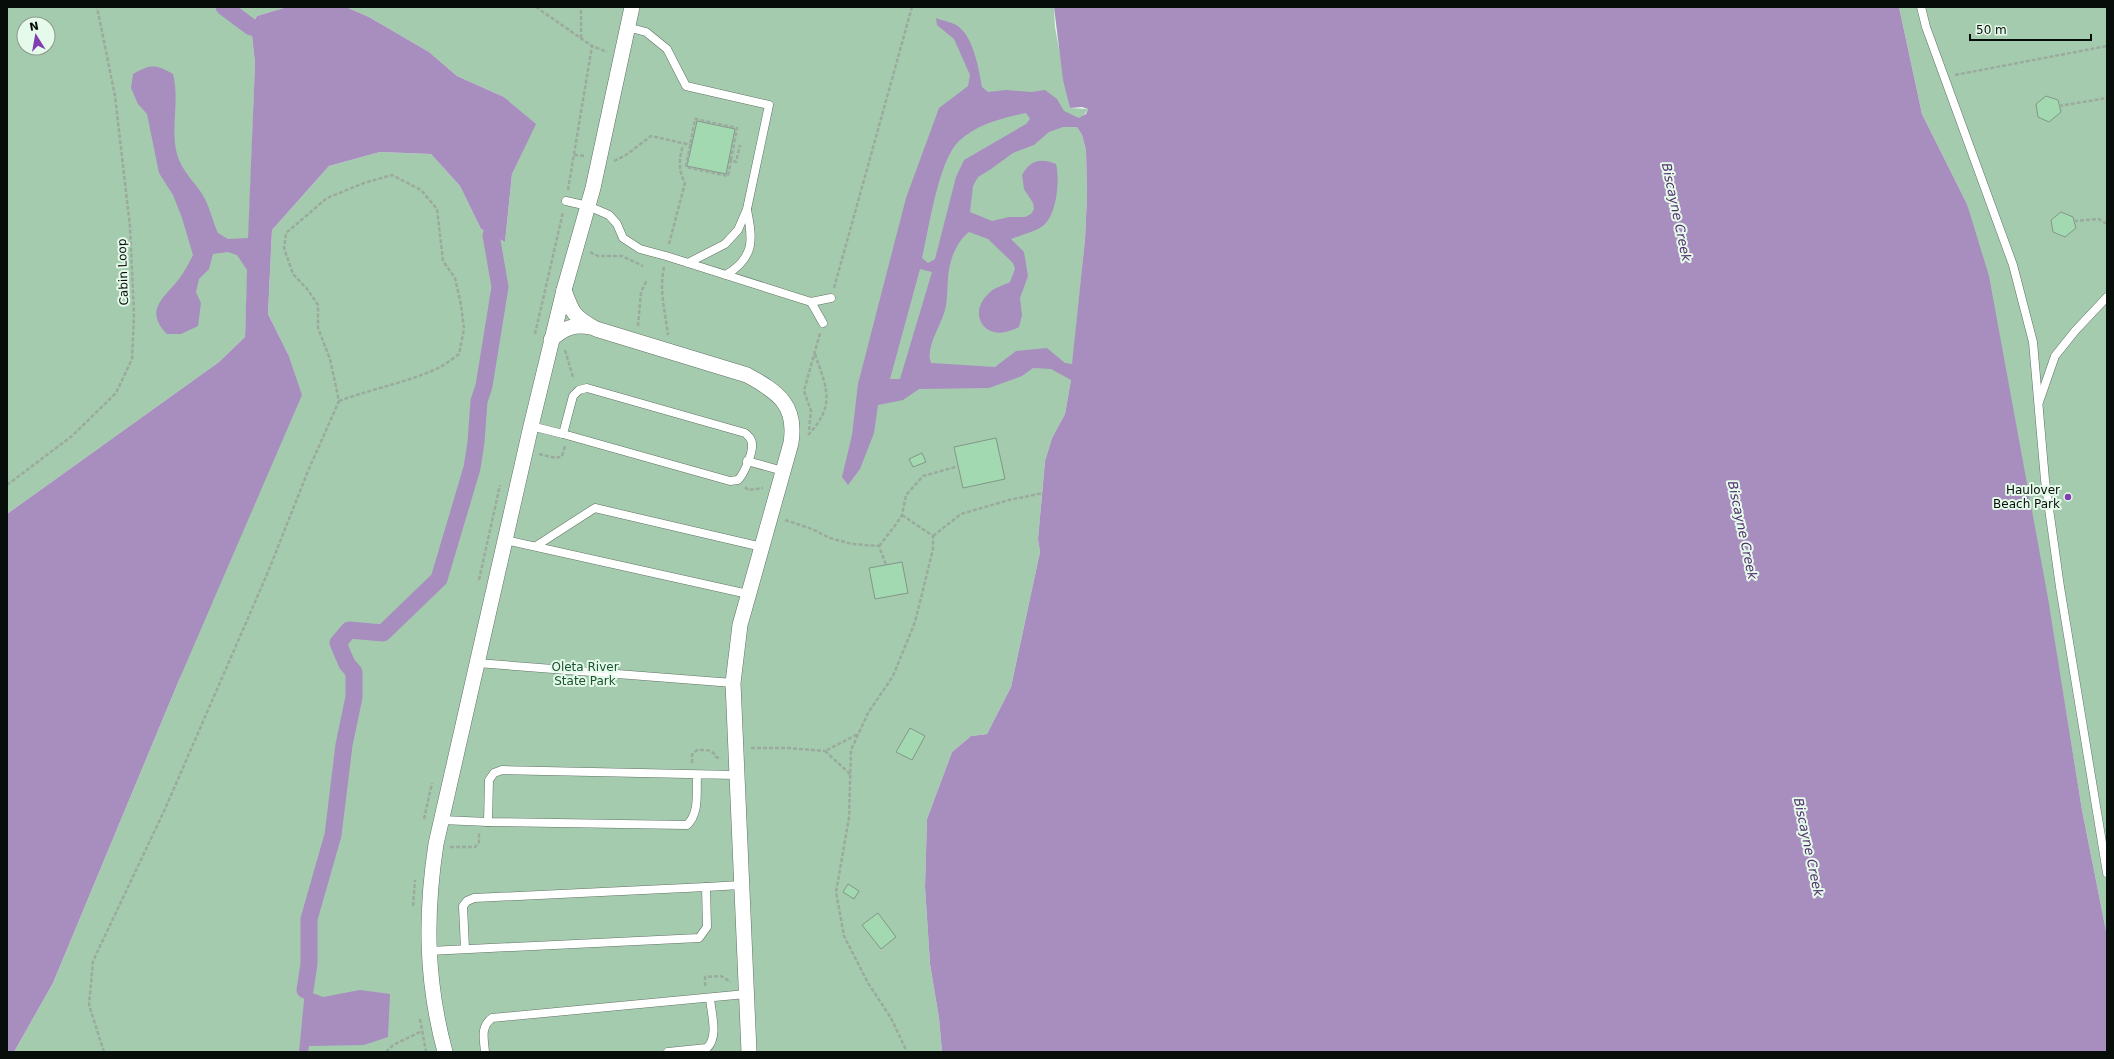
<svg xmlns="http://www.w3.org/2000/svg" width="2114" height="1059" font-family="'DejaVu Sans',sans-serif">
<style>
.green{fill:#a5cbaf;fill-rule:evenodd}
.water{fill:#a88dbf;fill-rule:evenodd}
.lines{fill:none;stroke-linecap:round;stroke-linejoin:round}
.canal{stroke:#a88dbf;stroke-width:17}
.building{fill:#a3d9b1;stroke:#839688}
.lane-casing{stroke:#607264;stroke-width:9}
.street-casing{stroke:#607264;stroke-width:16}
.path{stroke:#9aab9e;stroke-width:2.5;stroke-dasharray:4 2;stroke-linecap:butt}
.lane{stroke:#fff;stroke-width:8}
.street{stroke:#fff;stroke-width:15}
.poi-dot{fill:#823db1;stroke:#e5faea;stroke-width:1.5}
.labels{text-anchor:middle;stroke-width:4;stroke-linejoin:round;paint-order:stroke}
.street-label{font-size:12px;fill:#070e09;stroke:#e5faea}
.poi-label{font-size:12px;fill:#070e09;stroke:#e5faea;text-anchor:end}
.park-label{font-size:12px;fill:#185430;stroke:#e5faea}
.water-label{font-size:13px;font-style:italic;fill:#532e6d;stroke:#e5faea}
</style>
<rect width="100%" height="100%" fill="#e5faea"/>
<g class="green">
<path d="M7 7H287L257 16 251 27 255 63 245 337 219 362 7 514ZM24 24H48V48H24Z"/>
<polygon points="346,7 1054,7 1055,27 1070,108 1088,109 1077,127 1082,135 1086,150 1087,196 1085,239 1071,380 1065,414 1052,438 1045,461 1038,539 1040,552 1011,687 987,734 971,736 952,752 927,819 925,887 930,964 939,1018 942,1052 14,1052 53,983 179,680 288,354 268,314 272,230 329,166 380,152 431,154 460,186 481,229 505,242 512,174 535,124 504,97 457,76 429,52 369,17"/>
<polygon points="1899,7 2107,7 2107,936 2082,810 2050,613 2008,382 1967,204 1922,114"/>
</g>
<g class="water">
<path d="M287 7H346L369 17 429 52 457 76 504 97 536 124 512 174 505 242 481 229 460 186 431 154 380 152 329 166 272 230 268 314 288 354 302 395 179 680 53 983 14 1052H7V514L219 362 245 337 247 270 237 255 228 252 213 254 209 269 199 279 196 292 201 303 198 326 181 334H167C143 310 165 297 179 279 184 272 189 263 193 255L182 218 173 195 159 173 147 114 138 104 131 88 133 74C150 64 156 64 173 74 180 101 170 128 177 154 182 173 197 183 205 199 210 209 213 222 218 233L228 239 248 238 255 63 251 27 257 16Z"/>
<path d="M1054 7H1899L1922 114 1967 204 1989 276 2048 598 2082 810 2107 936V1052H942L939 1018 930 964 925 887 927 819 952 752 971 736 987 734 1011 687 1040 552 1038 539 1045 461 1052 438 1065 414 1071 380 1051 369 1033 368 1022 376 989 388 919 389 903 400 878 405 874 433 860 469 848 485 842 477 852 435 858 384 906 198 939 108 968 86 970 75 954 39 937 25 936 18C942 21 954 22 959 27 974 39 979 70 982 87L988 92 1006 90 1031 92 1045 90 1057 99 1064 111 1079 118 1086 114 1088 109 1082 107 1070 108 1063 80ZM1026 113 1030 119 1026 124 964 160 956 177 935 259 928 263 922 258C929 229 938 161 959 141 977 124 1002 118 1026 113ZM1063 127H1077L1082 135 1086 150 1087 196 1085 239 1072 364 1065 363 1047 348 1016 351 995 367 931 363C925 347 941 326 945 310 949 294 946 276 951 261 954 250 960 239 969 232L988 239 1013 263 1015 269 1010 282C1004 285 993 288 988 294 966 316 987 345 1019 327L1022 315 1020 298 1028 276 1024 252 1011 239C1021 235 1034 232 1043 226 1057 215 1060 179 1056 164 1040 158 1031 160 1022 175L1024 189 1033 203 1034 209 1031 214 1025 217H1009L992 221 970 212 973 186 978 177 991 169 1013 153 1034 145 1049 132ZM920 269 932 272 900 379H890Z"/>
<polygon points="305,990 323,997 360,990 390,994 388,1037 364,1045 309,1046 308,1052 299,1052"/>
</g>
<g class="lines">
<g class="canal">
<polyline points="224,7 251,27"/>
<polyline points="305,990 309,964 309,919 333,835 344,745 354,697 354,672 347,664 338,643 349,630 383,633 439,579 472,468 476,442 479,401 484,386 500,287 491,235"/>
</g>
</g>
<g class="building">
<polygon points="2046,96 2058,100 2061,112 2049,122 2038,117 2036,104"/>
<polygon points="697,121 735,129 726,174 687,166"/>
<polygon points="2061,212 2073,217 2076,228 2065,237 2053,232 2051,220"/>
<polygon points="996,438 1005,479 963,488 954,447"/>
<polygon points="922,453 926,462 913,467 909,459"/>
<polygon points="902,562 908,593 875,599 869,568"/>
<polygon points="910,728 925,736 912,760 896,752"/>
<polygon points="848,884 859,891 854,899 843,892"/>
<polygon points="878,913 896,937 881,949 862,925"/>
</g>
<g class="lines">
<g class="lane-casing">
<g id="lane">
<polyline points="1921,7 1926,27 2013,265 2033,342 2045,480 2060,587 2107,873"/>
<polyline points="627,27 646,32 667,49 686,86 769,105 747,209 738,230 725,244 688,263"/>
<polyline points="566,201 588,206 609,215 617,224 623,238 640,249 666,256 811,302 831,298"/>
<path d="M726 275C755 257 753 240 747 210"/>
<polyline points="811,302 823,323"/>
<path d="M587 388 745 433C748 436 752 438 752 444 753 453 744 474 738 480L730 481 563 434 573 396 579 390Z"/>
<polyline points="2039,402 2055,356 2075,331 2107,297"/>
<polyline points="531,426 563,434"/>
<polyline points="747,461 783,471"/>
<polyline points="505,540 748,594"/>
<polyline points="536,546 595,508 762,547"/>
<polyline points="477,663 733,683"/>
<path d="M697 775C696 792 700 813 687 825L488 822 489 780 494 773 502 770 736 775"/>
<polyline points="442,820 488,822"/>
<polyline points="706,887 741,885"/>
<polyline points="429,951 699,938 707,927 706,887 474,898 467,901 463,906 465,949"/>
<path d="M485 1052C484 1039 480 1027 492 1018L746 994"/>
<path d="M668 1052 707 1048C719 1037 711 1013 710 998"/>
</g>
</g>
<g class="street-casing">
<g id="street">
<path d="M564 290C572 313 574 317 596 329L747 375C778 392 797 405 791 443L740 625 733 683 749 1052"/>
<path d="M551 340C563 328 574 324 591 327"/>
<path d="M445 1052C426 981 425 916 436 844L531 426 564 290 593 188 632 7"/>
</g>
</g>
<g class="path">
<polyline points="536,7 592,46 607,52"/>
<polyline points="581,38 581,7"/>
<polyline points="1955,75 2107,46"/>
<polyline points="2059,106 2107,98"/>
<polyline points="574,155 586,156"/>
<polyline points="731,160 737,128 695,119 686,167 728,176 731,160 736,162 740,145"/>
<polyline points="614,161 626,155 651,136 691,145"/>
<polyline points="568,190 592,46"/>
<polyline points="2074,221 2099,219 2107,224"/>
<path d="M669 244 685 183C678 170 679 159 683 145"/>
<polyline points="590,252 598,256 622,256 643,266"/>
<path d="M664 267C659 291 665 311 668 335"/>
<polyline points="834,288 912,7"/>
<polyline points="638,326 641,292 647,280"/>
<polyline points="535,334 563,212"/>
<polyline points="565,350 573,377"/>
<polyline points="809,430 811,411 804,391 820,333"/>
<path d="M808 435C836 405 827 389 815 354"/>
<polyline points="539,454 556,458 562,456 565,446"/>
<polyline points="7,485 72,436 116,393 132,359 134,315 130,227 115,96 97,7"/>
<polyline points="745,487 748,490 763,488"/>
<polyline points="902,515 933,536 933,549 915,622 893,676 868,713 851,750 849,818 836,892 844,936 868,983 891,1018 907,1052"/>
<polyline points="785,520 812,529 830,538 852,544 879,546 886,565"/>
<polyline points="933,536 961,514 1009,500 1043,493"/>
<polyline points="879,546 894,527 902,515 906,495 923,476 959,466"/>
<polyline points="479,580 500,485"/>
<polyline points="751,748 788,748 825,751"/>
<path d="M692 763V755L697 750C705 750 713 749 716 757L721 759"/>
<polyline points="850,774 825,751 858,734"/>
<polyline points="424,819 432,783"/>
<polyline points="450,847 475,847 479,842 479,832"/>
<polyline points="413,906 415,880"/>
<polyline points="705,986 705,977 721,976 731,982"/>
<polyline points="420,1019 426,1052"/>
<path d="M104 1052 89 1005 93 961 165 809 268 572 308 471 339 401 330 359 318 328V305L308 290 293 274 284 248 286 233 327 198 364 183 392 175 421 190 437 209 443 261 455 278 461 305 464 329 459 354C452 359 444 366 436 369 405 383 371 389 339 401"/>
<polyline points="386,1052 393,1045 422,1031"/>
</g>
<use href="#lane" class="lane"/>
<use href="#street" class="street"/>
</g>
<circle class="poi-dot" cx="2068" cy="497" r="4"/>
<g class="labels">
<g class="street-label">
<text transform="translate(123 272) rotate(-92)" y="4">Cabin Loop</text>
</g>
<g class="poi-label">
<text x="2060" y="494">Haulover<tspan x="2060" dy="14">Beach Park</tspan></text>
</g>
<g class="park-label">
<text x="585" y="671">Oleta River<tspan x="585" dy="14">State Park</tspan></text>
</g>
<g class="water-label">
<text transform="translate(1677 212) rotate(78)" y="5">Biscayne Creek</text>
<text transform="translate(1743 530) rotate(78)" y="5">Biscayne Creek</text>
<text transform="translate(1809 847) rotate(78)" y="5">Biscayne Creek</text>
</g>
</g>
<rect width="2114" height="1059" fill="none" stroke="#070e09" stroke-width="16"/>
<g transform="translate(36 36) rotate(349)"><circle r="19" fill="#e5faea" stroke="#8c9c90"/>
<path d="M0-3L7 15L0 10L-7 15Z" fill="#823db1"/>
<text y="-6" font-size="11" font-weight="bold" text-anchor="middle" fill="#070e09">N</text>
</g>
<path d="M1970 34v6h121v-6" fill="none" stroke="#070e09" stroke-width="2"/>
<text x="1976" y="34" font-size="12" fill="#070e09" stroke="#e5faea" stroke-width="3" paint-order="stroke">50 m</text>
</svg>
